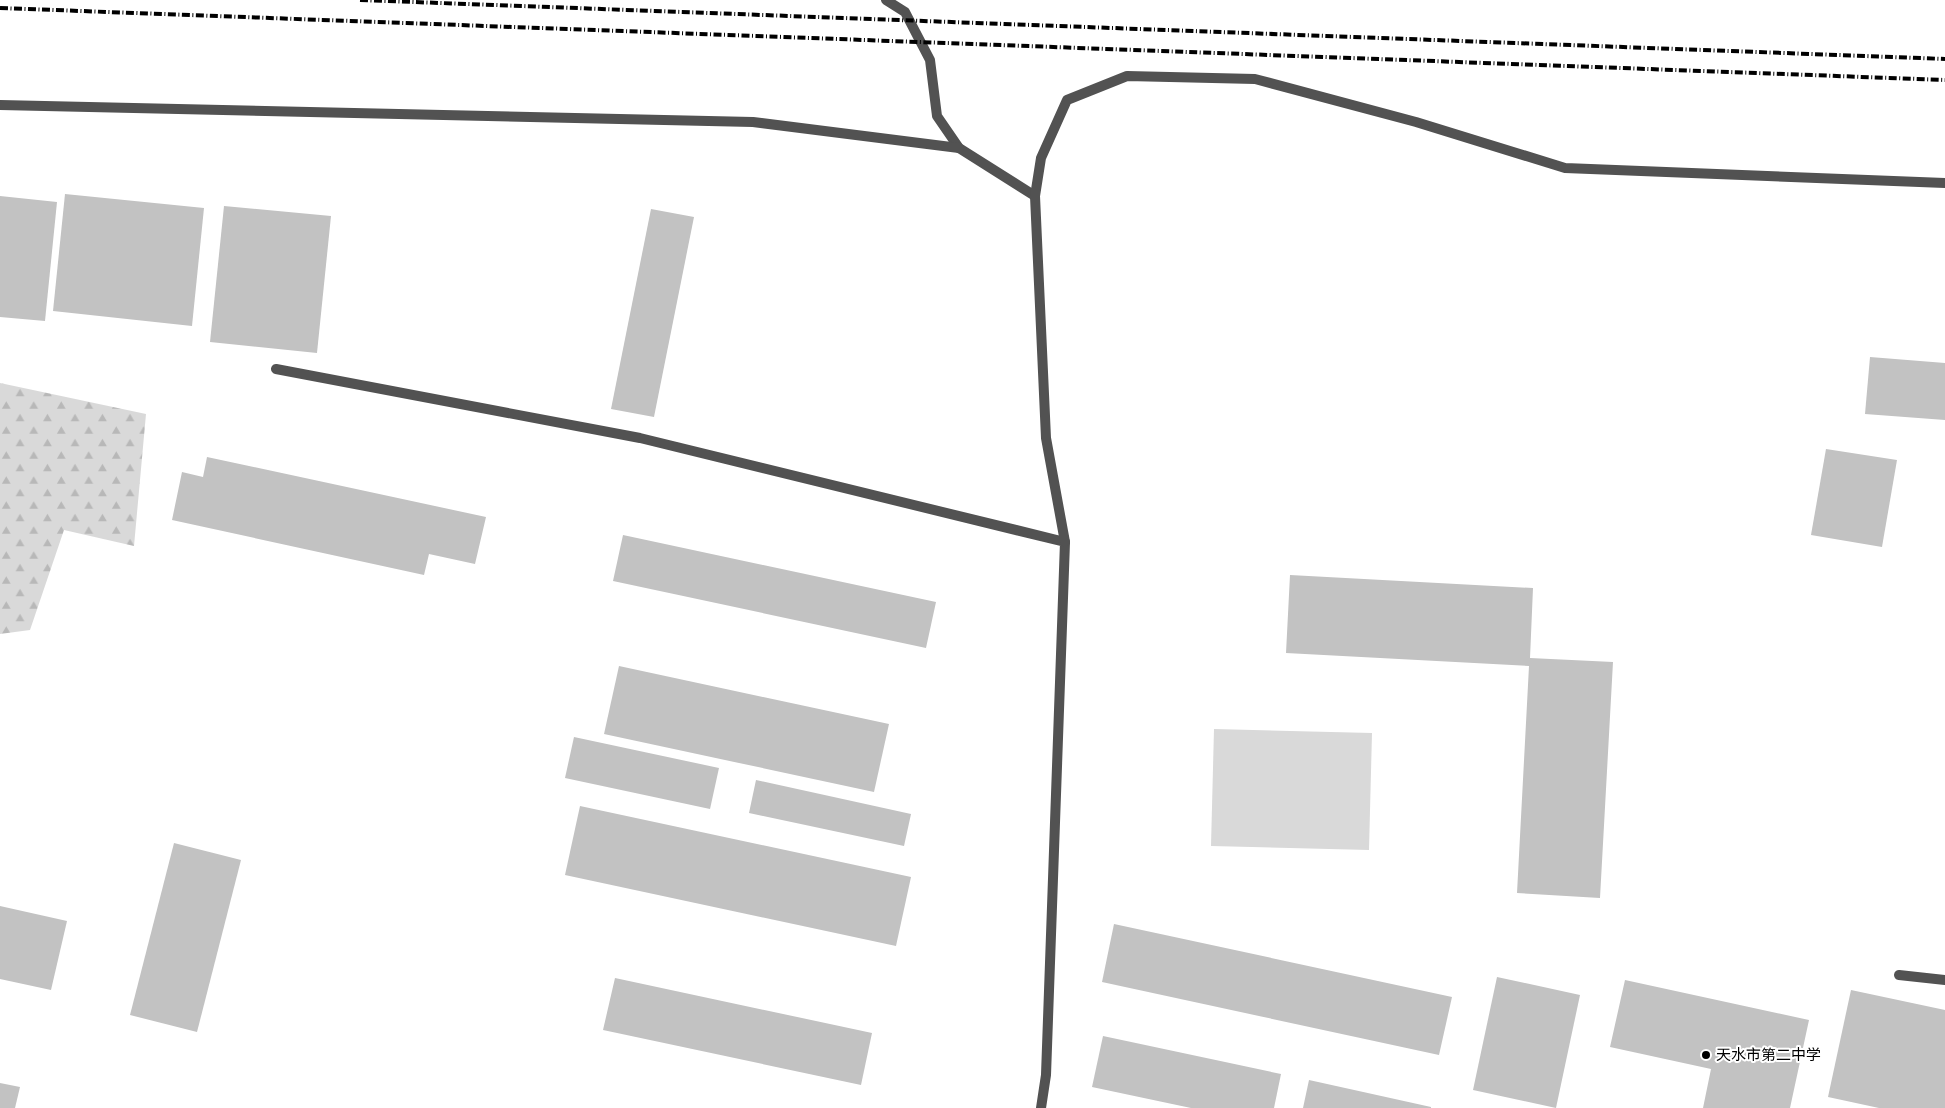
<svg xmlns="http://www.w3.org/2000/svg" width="1945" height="1108" font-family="'Golos Text','Noto Sans SC',sans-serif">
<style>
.forest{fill:url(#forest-firs)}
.park{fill:#d9d9d9}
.building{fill:#c2c2c2}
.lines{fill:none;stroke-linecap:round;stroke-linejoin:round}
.street{stroke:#525252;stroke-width:10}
.rail{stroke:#000;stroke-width:4;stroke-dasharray:8 2.5 1 2.5;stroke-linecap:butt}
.poi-dot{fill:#000;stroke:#fff;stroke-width:2}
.labels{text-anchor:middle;stroke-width:4;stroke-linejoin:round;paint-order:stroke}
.poi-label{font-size:15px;fill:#000;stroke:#fff;text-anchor:start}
</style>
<defs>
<pattern id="forest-firs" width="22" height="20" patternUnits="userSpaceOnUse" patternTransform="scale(1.25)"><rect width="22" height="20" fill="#d9d9d9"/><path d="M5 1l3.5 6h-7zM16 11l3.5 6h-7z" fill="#b8b8b8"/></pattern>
</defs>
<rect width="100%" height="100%" fill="#fff"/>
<polygon class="forest" points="0,383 146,414 134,546 64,530 30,630 0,634"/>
<polygon class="park" points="1214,729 1372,733 1369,850 1211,846"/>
<g class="building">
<polygon points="65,194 204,208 192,326 53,311"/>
<polygon points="0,196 57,202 45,321 0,317"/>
<polygon points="224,206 331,216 317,353 210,342"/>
<polygon points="651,209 694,217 654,417 611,409"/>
<polygon points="1870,357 1945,363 1945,420 1865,414"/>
<polygon points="1826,449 1897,460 1882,547 1811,535"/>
<polygon points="207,457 486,517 475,564 429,554 424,575 172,520 182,472 203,477"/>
<polygon points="623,535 936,602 926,648 613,581"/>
<polygon points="1290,575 1533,588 1530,658 1613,662 1600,898 1517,893 1529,666 1286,653"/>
<polygon points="619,666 889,724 874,792 604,734"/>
<polygon points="574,737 719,768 710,809 565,778"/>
<polygon points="756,780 911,814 904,846 749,813"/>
<polygon points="580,806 911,877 896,946 565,875"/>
<polygon points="174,843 241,860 197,1032 130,1015"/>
<polygon points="0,906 67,921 51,990 0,979"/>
<polygon points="1114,924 1452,997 1439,1055 1102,982"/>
<polygon points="1497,977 1580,995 1556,1108 1473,1090"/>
<polygon points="615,978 872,1033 861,1085 603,1030"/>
<polygon points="1625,980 1809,1020 1790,1108 1703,1108 1711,1069 1610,1047"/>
<polygon points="1851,990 1945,1010 1945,1108 1879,1108 1828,1097"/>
<polygon points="1103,1036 1281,1074 1274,1108 1191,1108 1092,1087"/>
<polygon points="1309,1080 1431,1107 1431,1108 1303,1108"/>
<polygon points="0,1083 20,1087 15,1108 0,1108"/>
</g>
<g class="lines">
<g class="street">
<polyline points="886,0 905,12 930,60 937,116 959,148 1035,196"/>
<polyline points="0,105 753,122 959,148"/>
<polyline points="276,369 640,438 1065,542 1046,1075 1041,1108"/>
<polyline points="1065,542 1046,438 1035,196 1041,158 1067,100 1127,76 1255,79 1416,122 1565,168 1945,183"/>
<polyline points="1899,975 1945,980"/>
</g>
<g class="rail">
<polyline points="360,0 1945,59"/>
<polyline points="0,8 1945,80"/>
</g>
</g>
<circle class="poi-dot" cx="1706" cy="1055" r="5"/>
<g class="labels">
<g class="poi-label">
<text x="1716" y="1060">天水市第二中学</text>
</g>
</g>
</svg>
